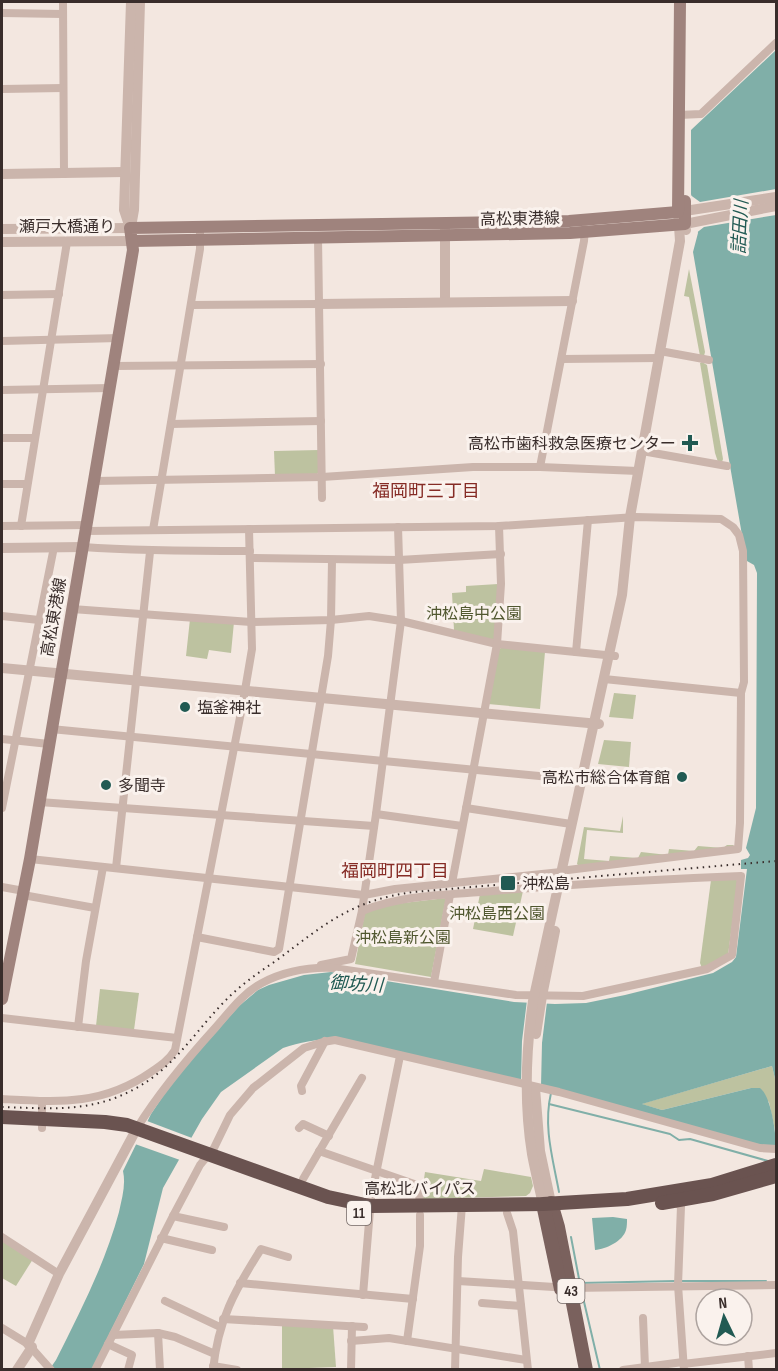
<svg xmlns="http://www.w3.org/2000/svg" width="778" height="1371" font-family="'Sofia Sans Condensed','Noto Sans JP',sans-serif">
<style>
.green{fill:#bdc2a0}
.water{fill:#80afa8}
.pier{fill:#f3e7e0}
.lines{fill:none;stroke-linecap:round;stroke-linejoin:round}
.stream{stroke:#80afa8;stroke-width:2}
.minor{stroke:#cbb5ac;stroke-width:8}
.tertiary{stroke:#cbb5ac;stroke-width:10}
.secondary{stroke:#9f837d;stroke-width:12}
.primary{stroke:#7a615d;stroke-width:14}
.trunk{stroke:#6a5350;stroke-width:14}
.rail{stroke:#392d2b;stroke-width:2;stroke-dasharray:1.5 4.5;stroke-linecap:butt}
.poi-dot{fill:#215a53;stroke:#faf2ed;stroke-width:2}
.labels{text-anchor:middle;stroke-width:6;stroke-linejoin:round;paint-order:stroke}
.shield{fill:#faf2ed;stroke:#736865;stroke-width:1.5}
.shield-label{font-size:15px;font-weight:bold;fill:#392d2b}
.street-label{font-size:16px;fill:#392d2b;stroke:#faf2ed}
.poi-label{font-size:16px;fill:#392d2b;stroke:#faf2ed;text-anchor:start}
.park-label{font-size:16px;fill:#50572f;stroke:#faf2ed}
.water-label{font-size:18px;font-style:italic;fill:#215a53;stroke:#faf2ed}
.neighbourhood-label{font-size:18px;fill:#862c26;stroke:#faf2ed}
</style>
<rect width="100%" height="100%" fill="#f3e7e0"/>
<g class="green">
<polygon points="689,269 705,352 704,356 700,356 689,297 684,296"/>
<polygon points="702,362 707,365 723,459 722,462 718,462 715,453 700,363"/>
<polygon points="319,450 319,472 316,475 275,476 274,451"/>
<polygon points="498,584 495,641 454,630 452,593 466,592 466,586"/>
<polygon points="190,619 234,622 231,653 209,650 207,659 186,656"/>
<polygon points="502,647 545,652 540,709 488,704 498,650"/>
<polygon points="614,693 636,695 633,719 609,717"/>
<polygon points="604,740 631,742 629,767 598,764"/>
<polygon points="623,816 623,833 587,830 584,859 609,861 610,856 638,858 641,852 668,855 669,849 694,851 698,846 723,848 727,845 734,845 730,849 579,866 577,864 584,827 620,831"/>
<polygon points="735,879 738,881 728,955 702,968 700,963 711,880"/>
<polygon points="523,891 513,936 473,929 480,894"/>
<polygon points="446,898 431,977 355,964 365,912 386,905"/>
<polygon points="100,989 139,993 134,1030 96,1026"/>
<polygon points="772,1066 776,1083 776,1132 775,1130 769,1102 751,1088 662,1110 641,1104"/>
<polygon points="484,1169 531,1177 533,1186 530,1193 526,1196 421,1199 425,1172 481,1181"/>
<polygon points="2,1239 33,1259 16,1286 2,1278"/>
<polygon points="282,1324 333,1326 336,1367 282,1369"/>
</g>
<g class="water">
<path d="M776 50V1083L772 1066 642 1104 662 1110 751 1088H760C771 1096 776 1133 776 1146L768 1147 334 1038C316 1040 300 1042 283 1048L221 1092 202 1119 163 1188 144 1264 92 1369 49 1370 56 1360C80 1312 105 1264 119 1212 122 1198 126 1185 123 1171L151 1114 175 1078 239 1006 258 990 269 985 304 975 331 972 514 1002 555 1004 586 1003 625 995 713 973 732 962 736 957 747 869H741V860L748 858 750 855 746 848 756 808 757 573 754 565 747 561 742 535 693 252 698 233 691 194V130Z"/>
<path d="M613 1217 627 1219C627 1223 627 1226 626 1230 623 1241 606 1249 595 1250L592 1218Z"/>
</g>
<g class="pier">
<polygon points="776,189 776,215 704,227 695,234 689,194 700,202"/>
<polygon points="527,1000 547,1002 542,1043 541,1086 521,1082 522,1041"/>
<polygon points="147,1121 192,1138 180,1160 135,1144"/>
</g>
<g class="lines">
<g class="stream">
<path d="M551 1093C543 1127 553 1159 559 1192"/>
<polyline points="549,1104 670,1134 679,1140 690,1139 768,1161"/>
<polyline points="571,1237 580,1284"/>
<polyline points="682,1281 766,1281"/>
<polyline points="580,1283 676,1281"/>
<polyline points="581,1289 600,1370"/>
</g>
<g class="minor">
<polyline points="63,2 64,174"/>
<polyline points="2,13 63,14"/>
<polyline points="2,89 63,88"/>
<polyline points="679,115 701,114 776,43"/>
<polyline points="318,238 322,498"/>
<polyline points="2,295 59,294"/>
<polyline points="191,305 319,304"/>
<polyline points="2,341 119,338"/>
<polyline points="660,351 709,360"/>
<polyline points="562,359 659,358"/>
<polyline points="114,366 321,364"/>
<polyline points="2,390 110,388"/>
<polyline points="171,424 321,421"/>
<polyline points="2,438 34,438"/>
<polyline points="642,451 727,466"/>
<polyline points="540,467 584,241 585,229"/>
<polyline points="94,481 322,477 473,467 540,467 638,471"/>
<polyline points="2,484 27,484"/>
<polyline points="2,526 87,525"/>
<polyline points="21,526 67,242"/>
<polyline points="153,530 200,249 200,226"/>
<polyline points="86,531 499,526 636,517 721,519 733,527 739,535 743,551 744,682 741,693 740,823 738,849 568,870"/>
<path d="M83 547C138 551 194 551 250 551"/>
<polyline points="250,558 399,560 501,554"/>
<polyline points="72,609 251,622 331,620 369,616 401,621 497,644 615,656"/>
<polyline points="2,616 39,620"/>
<polyline points="576,652 588,520"/>
<polyline points="604,679 741,693"/>
<polyline points="51,729 581,780"/>
<polyline points="2,739 49,744"/>
<polyline points="39,802 374,826"/>
<polyline points="2,808 54,547"/>
<polyline points="466,808 571,824"/>
<polyline points="376,814 462,826"/>
<polyline points="30,859 364,895 395,889 561,872"/>
<polyline points="116,868 150,552"/>
<polyline points="452,883 497,644 501,584 499,526"/>
<polyline points="2,887 24,891"/>
<polyline points="23,895 95,908"/>
<polyline points="197,937 274,952 279,949 328,656 331,620 332,560"/>
<polyline points="321,965 351,959 362,911 376,814 401,621 398,527"/>
<polyline points="434,982 450,895"/>
<polyline points="2,1018 177,1038"/>
<polyline points="78,1027 86,961 103,867"/>
<polyline points="302,1091 301,1086 325,1041"/>
<path d="M2 1099C58 1102 102 1106 151 1072 160 1066 169 1060 175 1050L243 702 252 649 249 529"/>
<polyline points="42,1128 42,1101"/>
<path d="M137 1128C160 1091 187 1059 216 1027 230 1011 243 993 262 983 283 972 309 967 333 968L516 995 583 996 707 969 732 955 741 876C659 879 576 884 493 891 450 895 403 894 362 911"/>
<polyline points="299,1128 303,1124 329,1136"/>
<polyline points="319,1151 420,1186 419,1206"/>
<polyline points="303,1179 362,1078"/>
<polyline points="674,1202 681,1206 678,1285 684,1370"/>
<polyline points="507,1213 513,1231 528,1370"/>
<polyline points="173,1216 224,1227"/>
<polyline points="2,1237 59,1274"/>
<polyline points="161,1238 212,1250"/>
<polyline points="458,1281 570,1288 776,1285"/>
<polyline points="240,1283 413,1299"/>
<polyline points="363,1295 371,1198 400,1056"/>
<polyline points="165,1301 220,1327"/>
<polyline points="482,1303 521,1306"/>
<polyline points="643,1318 645,1367"/>
<polyline points="223,1319 364,1327"/>
<polyline points="2,1328 28,1344 51,1370"/>
<polyline points="158,1333 160,1370"/>
<polyline points="113,1335 158,1333 175,1337 215,1354"/>
<polyline points="351,1341 389,1338 526,1360"/>
<polyline points="407,1341 420,1246 420,1215"/>
<polyline points="108,1344 132,1355 128,1370"/>
<polyline points="748,1356 749,1370"/>
<polyline points="683,1364 776,1353"/>
<polyline points="213,1366 237,1370"/>
<polyline points="95,1370 173,1216 200,1165 214,1148 230,1115 253,1088 304,1048 323,1042 335,1040 559,1092 760,1148 776,1149"/>
<path d="M213 1370C218 1320 235 1290 261 1249L288 1257"/>
<polyline points="351,1370 352,1326"/>
<polyline points="455,1370 458,1257 462,1205"/>
<polyline points="623,1370 683,1362"/>
</g>
<g class="tertiary">
<polyline points="2,174 124,172"/>
<polyline points="131,227 134,210 140,2"/>
<polyline points="130,228 124,210 131,2"/>
<polyline points="445,228 445,302"/>
<polyline points="2,229 130,228"/>
<polyline points="686,230 685,224 776,206"/>
<polyline points="2,242 132,241"/>
<polyline points="319,304 572,301"/>
<polyline points="2,548 83,547"/>
<polyline points="2,668 599,724"/>
<polyline points="536,1034 542,996 555,931"/>
<polyline points="535,1088 540,1151 551,1203"/>
<path d="M543 1204C539 1187 535 1170 532 1154 524 1104 526 1050 533 1001L622 595 630 517 680 241 678 212 776 197"/>
<polyline points="28,1344 59,1274 137,1128"/>
<polyline points="17,1370 32,1347"/>
</g>
<g class="secondary">
<polyline points="132,241 570,233 685,224 685,201"/>
<polyline points="2,999 30,859 133,250 130,228 569,221 678,212 680,2"/>
</g>
<g class="primary">
<polyline points="551,1203 558,1227 586,1370"/>
<polyline points="543,1204 561,1289"/>
</g>
<g class="trunk">
<polyline points="2,1117 105,1122 127,1125 328,1197 370,1206 543,1204 627,1199 712,1185 776,1165"/>
<polyline points="662,1203 713,1194 776,1176"/>
</g>
<path class="rail" d="M2 1107C40 1108 78 1112 115 1098 169 1077 186 1042 223 1003 239 986 258 973 277 960 325 924 352 900 414 892L776 861"/>
</g>
<g class="poi-dot">
<path d="M687 434h6v6h6v6h-6v6h-6v-6h-6v-6h6z"/>
<circle cx="185" cy="707" r="6"/>
<circle cx="682" cy="777" r="6"/>
<circle cx="106" cy="785" r="6"/>
<rect x="500" y="875" width="16" height="16" rx="3"/>
</g>
<g class="labels">
<g class="shield">
<rect x="347" y="1201" width="24" height="24" rx="4.5"/>
<rect x="557.5" y="1279" width="27" height="24" rx="4.5"/>
</g>
<g class="shield-label">
<text x="359" y="1218">11</text>
<text x="571" y="1296">43</text>
</g>
<g class="street-label">
<text transform="translate(520 218) rotate(-1)" y="6">高松東港線</text>
<text x="67" y="232">瀬戸大橋通り</text>
<text transform="translate(53 617) rotate(-80)" y="6">高松東港線</text>
<text x="420" y="1194">高松北バイパス</text>
</g>
<g class="poi-label">
<text x="676" y="449" text-anchor="end">高松市歯科救急医療センター</text>
<text x="197" y="713">塩釜神社</text>
<text x="670" y="783" text-anchor="end">高松市総合体育館</text>
<text x="118" y="791">多聞寺</text>
<text x="522" y="889">沖松島</text>
</g>
<g class="park-label">
<text x="474" y="619">沖松島中公園</text>
<text x="497" y="919">沖松島西公園</text>
<text x="403" y="943">沖松島新公園</text>
</g>
<g class="water-label">
<text transform="translate(740 227) rotate(-87)" y="6">詰田川</text>
<text transform="translate(356 984) rotate(3)" y="6">御坊川</text>
</g>
<g class="neighbourhood-label">
<text x="426" y="497">福岡町三丁目</text>
<text x="395" y="877">福岡町四丁目</text>
</g>
</g>
<rect width="778" height="1371" fill="none" stroke="#392d2b" stroke-width="6"/>
<g transform="translate(724 1317) rotate(355)"><circle r="28" fill="#faf2ed" stroke="#ada39f" stroke-width="1.5"/>
<path d="M0-4.5L10 22L0 15L-10 22Z" fill="#215a53"/>
<text y="-9" font-size="16" font-weight="bold" text-anchor="middle" fill="#392d2b">N</text>
</g>
</svg>
